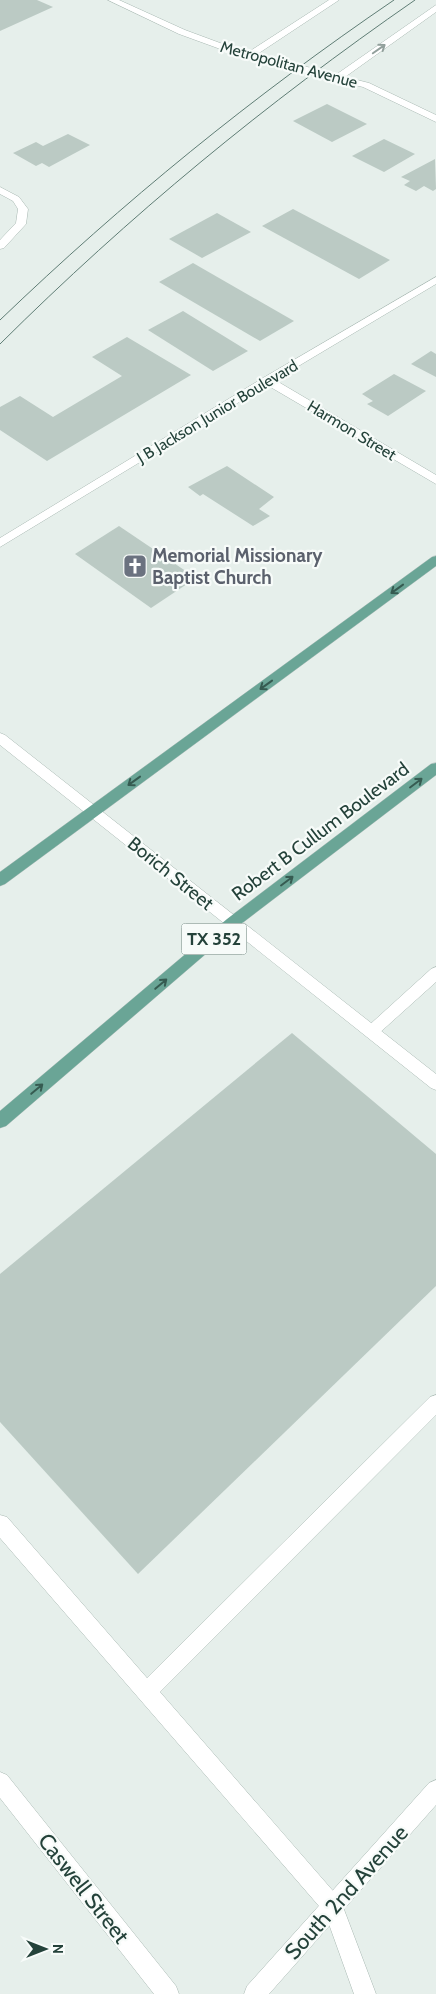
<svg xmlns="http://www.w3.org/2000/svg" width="436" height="1994" font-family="Cabin,sans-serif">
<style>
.building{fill:#bbcac4}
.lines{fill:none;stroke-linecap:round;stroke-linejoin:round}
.service-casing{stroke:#a8b8b2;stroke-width:1}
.minor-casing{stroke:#a8b8b2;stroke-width:1}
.tertiary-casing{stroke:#a8b8b2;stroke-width:1}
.primary-casing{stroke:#c2cac8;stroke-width:1}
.service{fill:#fff;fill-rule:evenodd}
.minor{fill:#fff;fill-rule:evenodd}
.tertiary{fill:#fff;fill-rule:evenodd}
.primary{fill:#6aa596;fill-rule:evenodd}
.tram{stroke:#5f7d75;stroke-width:1}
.oneway{stroke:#92a09c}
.oneway2{stroke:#365b51}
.labels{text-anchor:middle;stroke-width:4.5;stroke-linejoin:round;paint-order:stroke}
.far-street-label{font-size:16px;fill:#24423a;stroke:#f7fbf9}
.shield{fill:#f7fbf9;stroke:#637a73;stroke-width:1}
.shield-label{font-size:18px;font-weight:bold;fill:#24423a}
.worship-label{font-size:19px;font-weight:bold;fill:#5b616d;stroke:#f7fbf9;text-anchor:start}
.street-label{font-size:19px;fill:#24423a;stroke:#f7fbf9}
.near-street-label{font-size:22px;fill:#24423a;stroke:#f7fbf9}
</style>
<rect width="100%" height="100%" fill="#e6efeb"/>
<g class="building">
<polygon points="0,0 37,0 53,7 0,31"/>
<polygon points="327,104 367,124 332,142 293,121"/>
<polygon points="68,134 90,145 49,167 42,163 36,166 13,153 36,142 43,146"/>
<polygon points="384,139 415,154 384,172 352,156"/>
<polygon points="435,159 436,189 433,191 424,186 416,191 404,185 410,181 401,177"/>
<polygon points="293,209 390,260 359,279 262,226"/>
<polygon points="217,213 251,232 202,258 169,239"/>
<polygon points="193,263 294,321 260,341 159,282"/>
<polygon points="183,311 248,351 213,371 148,330"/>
<polygon points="127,337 191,375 47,461 0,430 0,407 20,396 53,417 122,376 92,357"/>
<polygon points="431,351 436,354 436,377 411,364"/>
<polygon points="394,374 426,391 388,416 367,404 373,401 362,394"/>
<polygon points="227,466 274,497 259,509 270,516 253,526 203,494 200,496 188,487"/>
<polygon points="119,526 196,578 151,608 75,554"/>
<polygon points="292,1033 436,1154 436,1286 138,1574 0,1422 0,1274"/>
</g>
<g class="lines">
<g class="service-casing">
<g id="service">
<polygon points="436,967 436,982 376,1036 371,1038 366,1036 363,1032 366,1028 431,969"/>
<polygon points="436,1395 436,1415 160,1692 340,1899 376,1994 354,1994 325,1913 0,1538 0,1515 7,1517 147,1678 430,1397"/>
</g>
</g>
<g class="minor-casing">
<g id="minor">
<polygon points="108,0 119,0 185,30 247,53 329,0 339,0 256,55 337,74 436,5 436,12 345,77 369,83 436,115 436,122 363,87 245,58 179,34"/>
<polygon points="0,187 19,197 28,209 26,224 4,248 0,249 0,240 16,223 18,209 13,201 0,194"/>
<polygon points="436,277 436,284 275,380 436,475 436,484 267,385 0,547 0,538 263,378"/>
<polygon points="0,733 5,735 436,1074 436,1090 431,1088 0,745"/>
<polygon points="0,1772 7,1775 176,1986 179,1994 154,1994 0,1798"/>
</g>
</g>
<g class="tertiary-casing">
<polygon id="tertiary" points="436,1780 436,1805 269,1994 244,1994 247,1986 429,1783"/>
</g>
<g class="primary-casing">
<g id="primary">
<polygon points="436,556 436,566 5,884 0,886 0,872 432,557"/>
<polygon points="436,763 436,775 237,927 6,1126 0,1128 0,1111 227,919 431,764"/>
</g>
</g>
<use href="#service" class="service"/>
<use href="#minor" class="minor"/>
<use href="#tertiary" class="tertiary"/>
<use href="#primary" class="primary"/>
<g class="tram">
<path d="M0 320C123 202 253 96 394 0"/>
<path d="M0 344C130 215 265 104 415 0"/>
</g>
</g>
<defs><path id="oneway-shaft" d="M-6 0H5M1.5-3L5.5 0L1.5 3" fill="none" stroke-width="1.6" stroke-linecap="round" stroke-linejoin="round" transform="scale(1.25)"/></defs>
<use class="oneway" href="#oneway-shaft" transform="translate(379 49) rotate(-35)"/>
<g class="oneway2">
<use href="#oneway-shaft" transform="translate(397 589) rotate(144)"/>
<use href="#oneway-shaft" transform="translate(266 685) rotate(144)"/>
<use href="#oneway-shaft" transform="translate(134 781) rotate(144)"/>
<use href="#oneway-shaft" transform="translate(416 783) rotate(-37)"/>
<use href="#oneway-shaft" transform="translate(287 881) rotate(-37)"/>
<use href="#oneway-shaft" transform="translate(161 984) rotate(-40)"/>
<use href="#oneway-shaft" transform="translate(37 1089) rotate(-40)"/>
</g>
<defs>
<g id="church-square" transform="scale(1.25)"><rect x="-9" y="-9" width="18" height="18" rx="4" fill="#6b7280" stroke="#f7fbf9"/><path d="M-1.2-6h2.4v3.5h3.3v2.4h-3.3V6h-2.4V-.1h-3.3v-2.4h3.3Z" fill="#fff"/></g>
</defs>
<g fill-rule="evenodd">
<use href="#church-square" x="135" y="566"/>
</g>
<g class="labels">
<g class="far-street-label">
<text transform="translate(289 64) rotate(15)" y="6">Metropolitan Avenue</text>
<text transform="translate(217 411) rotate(-31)" y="6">J B Jackson Junior Boulevard</text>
<text transform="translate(352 430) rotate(31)" y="6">Harmon Street</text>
</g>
<rect class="shield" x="181.5" y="923.5" width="65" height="31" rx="4"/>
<g class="shield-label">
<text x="214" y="945">TX 352</text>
</g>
<g class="worship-label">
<text x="152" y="562">Memorial Missionary<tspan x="152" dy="22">Baptist Church</tspan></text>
</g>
<g class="street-label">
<text transform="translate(320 831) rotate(-37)" y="7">Robert B Cullum Boulevard</text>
<text transform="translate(171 873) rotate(39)" y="7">Borich Street</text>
</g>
<g class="near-street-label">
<text transform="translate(84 1888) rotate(52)" y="8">Caswell Street</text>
<text transform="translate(346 1892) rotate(-48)" y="8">South 2nd Avenue</text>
</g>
</g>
<g transform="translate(45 1949) rotate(90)" stroke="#f7fbf9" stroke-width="4" paint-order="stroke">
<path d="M0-4L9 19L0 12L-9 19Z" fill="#24423a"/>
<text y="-8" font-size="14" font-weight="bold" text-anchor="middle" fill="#24423a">N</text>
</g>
</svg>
